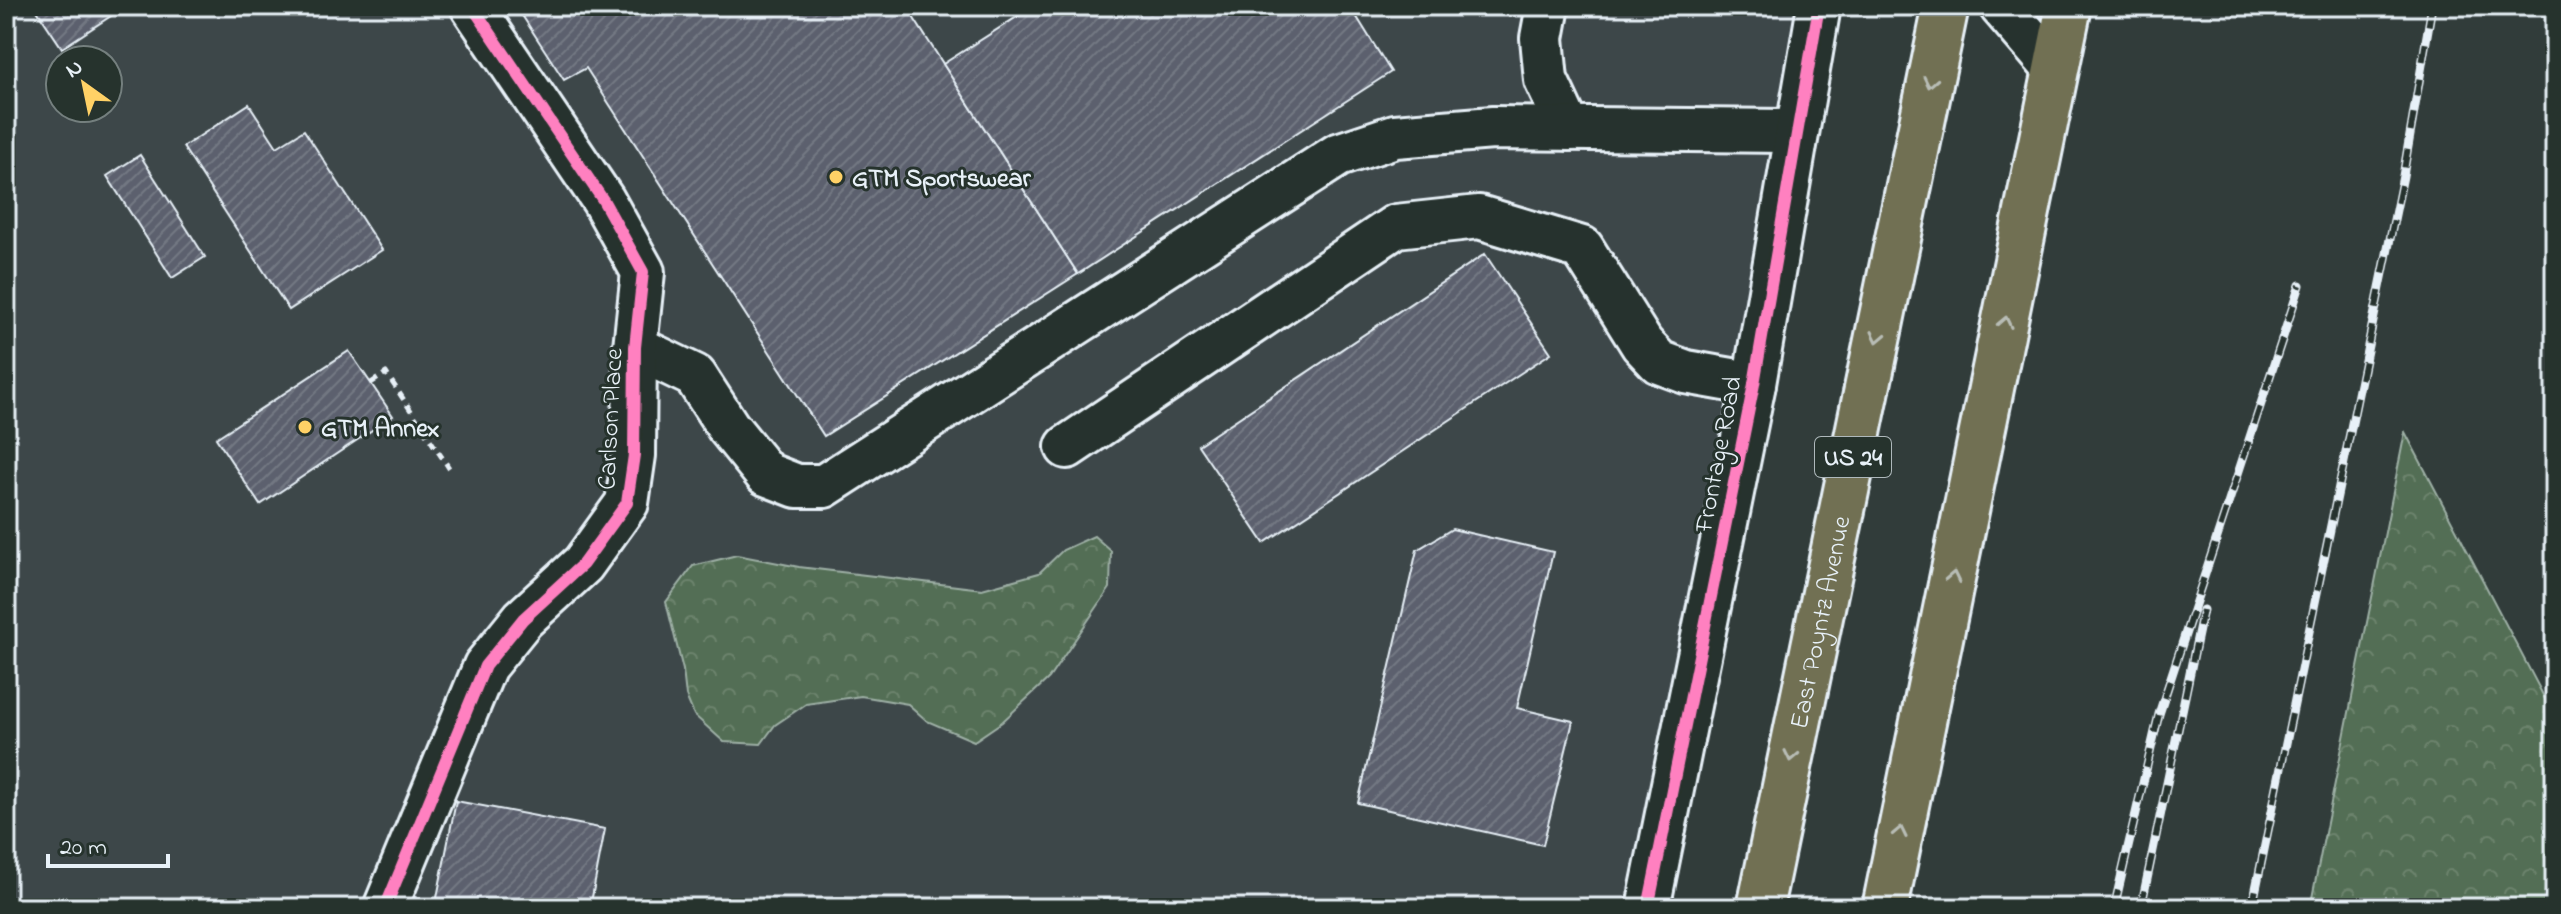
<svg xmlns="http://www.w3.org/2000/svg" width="2561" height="914" font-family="'Indie Flower',sans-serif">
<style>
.built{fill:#3e474a;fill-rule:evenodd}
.forest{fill:url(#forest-crowns);stroke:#9eb0a6;stroke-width:2}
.building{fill:url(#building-hatch);stroke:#e8f1f8;stroke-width:2}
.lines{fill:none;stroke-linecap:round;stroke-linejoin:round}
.minor-casing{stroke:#e8f1f8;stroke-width:48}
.highway-casing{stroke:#e8f1f8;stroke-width:50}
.path{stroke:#e8f1f8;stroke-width:5;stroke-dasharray:8 6;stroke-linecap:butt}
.minor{stroke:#26332d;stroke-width:42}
.highway{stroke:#716f52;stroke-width:44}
.rail-casing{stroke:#e8f1f8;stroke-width:9}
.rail{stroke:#26332d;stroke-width:6;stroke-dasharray:18;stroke-linecap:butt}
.cycleway-casing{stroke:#26332d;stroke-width:17}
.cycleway{stroke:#ff80c0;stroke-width:12}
.oneway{stroke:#b8bdb6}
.poi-dot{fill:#ffd166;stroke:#26332d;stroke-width:3}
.labels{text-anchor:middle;stroke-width:6;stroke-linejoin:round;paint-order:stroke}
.shield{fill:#26332d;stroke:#aeb8bb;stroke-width:2}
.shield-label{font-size:24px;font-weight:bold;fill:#e8f1f8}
.poi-label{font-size:26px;font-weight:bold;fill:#e8f1f8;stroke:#26332d;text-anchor:start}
.street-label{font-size:26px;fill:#e8f1f8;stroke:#26332d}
</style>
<defs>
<pattern id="forest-crowns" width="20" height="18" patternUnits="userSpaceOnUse" patternTransform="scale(2)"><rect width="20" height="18" fill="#536e54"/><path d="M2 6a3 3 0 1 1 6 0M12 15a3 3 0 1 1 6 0" fill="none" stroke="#6c836d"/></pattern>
<pattern id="building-hatch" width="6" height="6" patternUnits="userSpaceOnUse" patternTransform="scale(2)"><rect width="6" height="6" fill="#5b616e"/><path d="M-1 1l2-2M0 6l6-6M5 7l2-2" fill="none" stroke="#737883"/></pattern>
</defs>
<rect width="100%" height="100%" fill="#313c3a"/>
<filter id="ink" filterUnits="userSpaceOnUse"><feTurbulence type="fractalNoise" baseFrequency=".0125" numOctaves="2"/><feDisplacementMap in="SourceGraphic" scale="16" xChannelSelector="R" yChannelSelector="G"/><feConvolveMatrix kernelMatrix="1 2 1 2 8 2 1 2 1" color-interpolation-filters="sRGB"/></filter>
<g filter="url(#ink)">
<path class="built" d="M6 6H1804L1630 908H6ZM60 60H108V108H60Z"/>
<g class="forest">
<polygon points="2405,432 2555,718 2555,908 2310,908"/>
<polygon points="1094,536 1111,551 1110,588 1049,678 1002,722 974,741 927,721 908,704 861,696 806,704 775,725 761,744 724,742 694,715 686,696 683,670 666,602 693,566 737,555 799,567 982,589 1039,573 1063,550"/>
</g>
<g class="building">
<polygon points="34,6 126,6 62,48"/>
<polygon points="516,6 906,6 1078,274 824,436 586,68 564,80"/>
<polygon points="1034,6 1350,6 1391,72 1078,274 943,64"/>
<polygon points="249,104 277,147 304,130 382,250 289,310 183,147"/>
<polygon points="140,155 205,257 172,278 107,176"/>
<polygon points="1485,254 1551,353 1264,543 1198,445"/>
<polygon points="349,351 393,416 260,505 216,438"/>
<polygon points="1452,529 1553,552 1517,708 1573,721 1543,845 1358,803 1417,550"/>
<polygon points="456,801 605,829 590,908 435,908"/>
<polygon points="1009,898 1056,908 1007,908"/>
</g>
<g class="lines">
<g class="minor-casing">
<g id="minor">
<polyline points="1548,6 1542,38 1546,80 1569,129"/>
<polyline points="2001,6 2056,70"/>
<polyline points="635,347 695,376 728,427 766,474 797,486 824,486 1338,155 1395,136 1493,128 1797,131"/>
<polyline points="1067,447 1396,226 1479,217 1582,248 1642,344 1659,362 1686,372 1754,384"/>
<polyline points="385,908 485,666 523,619 583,564 627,503 634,455 635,347 643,272 603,200 472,6"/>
<polyline points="1648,908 1754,384 1819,6"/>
</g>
</g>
<g class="highway-casing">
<g id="highway">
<path id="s1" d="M1760 908 1946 6"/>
<polyline points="1885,908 2069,6"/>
</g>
</g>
<polyline class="path" points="371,383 386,373 449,468"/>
<use href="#minor" class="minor"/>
<use href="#highway" class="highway"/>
<g class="rail-casing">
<g id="rail">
<polyline points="2114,908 2159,714 2300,285"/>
<polyline points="2141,908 2203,610"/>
<polyline points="2252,908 2403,176 2432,6"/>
</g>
</g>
<use href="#rail" class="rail"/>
<g class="cycleway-casing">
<g id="cycleway">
<polyline points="385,908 485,666 523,619 583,564 627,503 634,455 635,347 643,272 603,200 472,6"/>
<polyline points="1648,908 1754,384 1819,6"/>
</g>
</g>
<use href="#cycleway" class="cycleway"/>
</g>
<defs><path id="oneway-chevron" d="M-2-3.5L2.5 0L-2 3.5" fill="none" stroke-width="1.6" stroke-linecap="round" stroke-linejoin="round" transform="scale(2)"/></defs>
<g class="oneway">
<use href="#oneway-chevron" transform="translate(1930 82) rotate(102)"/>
<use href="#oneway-chevron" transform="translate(2005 322) rotate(-78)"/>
<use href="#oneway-chevron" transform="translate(1878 337) rotate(102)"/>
<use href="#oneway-chevron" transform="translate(1953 577) rotate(-78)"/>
<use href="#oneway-chevron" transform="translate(1791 756) rotate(102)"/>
<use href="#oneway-chevron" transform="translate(1900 832) rotate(-78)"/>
</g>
</g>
<g class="poi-dot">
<circle cx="836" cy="177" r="8"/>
<circle cx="305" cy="427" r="8"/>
</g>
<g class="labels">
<rect class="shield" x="1815" y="437" width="76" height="40" rx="6"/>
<g class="shield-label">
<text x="1853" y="465">US 24</text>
</g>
<g class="poi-label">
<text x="852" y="186">GTM Sportswear</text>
<text x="321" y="436">GTM Annex</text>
</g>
<g class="street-label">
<text transform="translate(609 419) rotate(-87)" y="9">Carlson Place</text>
<text transform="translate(1717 454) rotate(-79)" y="9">Frontage Road</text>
<text dy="9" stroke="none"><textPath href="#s1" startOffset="292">East Poyntz Avenue</textPath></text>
</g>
</g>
<rect width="2561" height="914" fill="none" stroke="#26332d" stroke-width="32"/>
<rect x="16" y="16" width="2529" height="882" fill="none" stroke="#e8f1f8" stroke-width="3" filter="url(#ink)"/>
<g transform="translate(84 84) rotate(327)"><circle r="38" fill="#26332d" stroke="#747f7e" stroke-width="2"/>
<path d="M0-6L14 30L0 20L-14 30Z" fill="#ffd166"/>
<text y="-12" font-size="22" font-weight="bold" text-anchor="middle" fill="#e8f1f8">N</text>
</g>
<path d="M48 854v12h120v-12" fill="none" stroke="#e8f1f8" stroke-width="4"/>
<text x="60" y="854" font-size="24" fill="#e8f1f8" stroke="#26332d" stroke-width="6" paint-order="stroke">20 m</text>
</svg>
